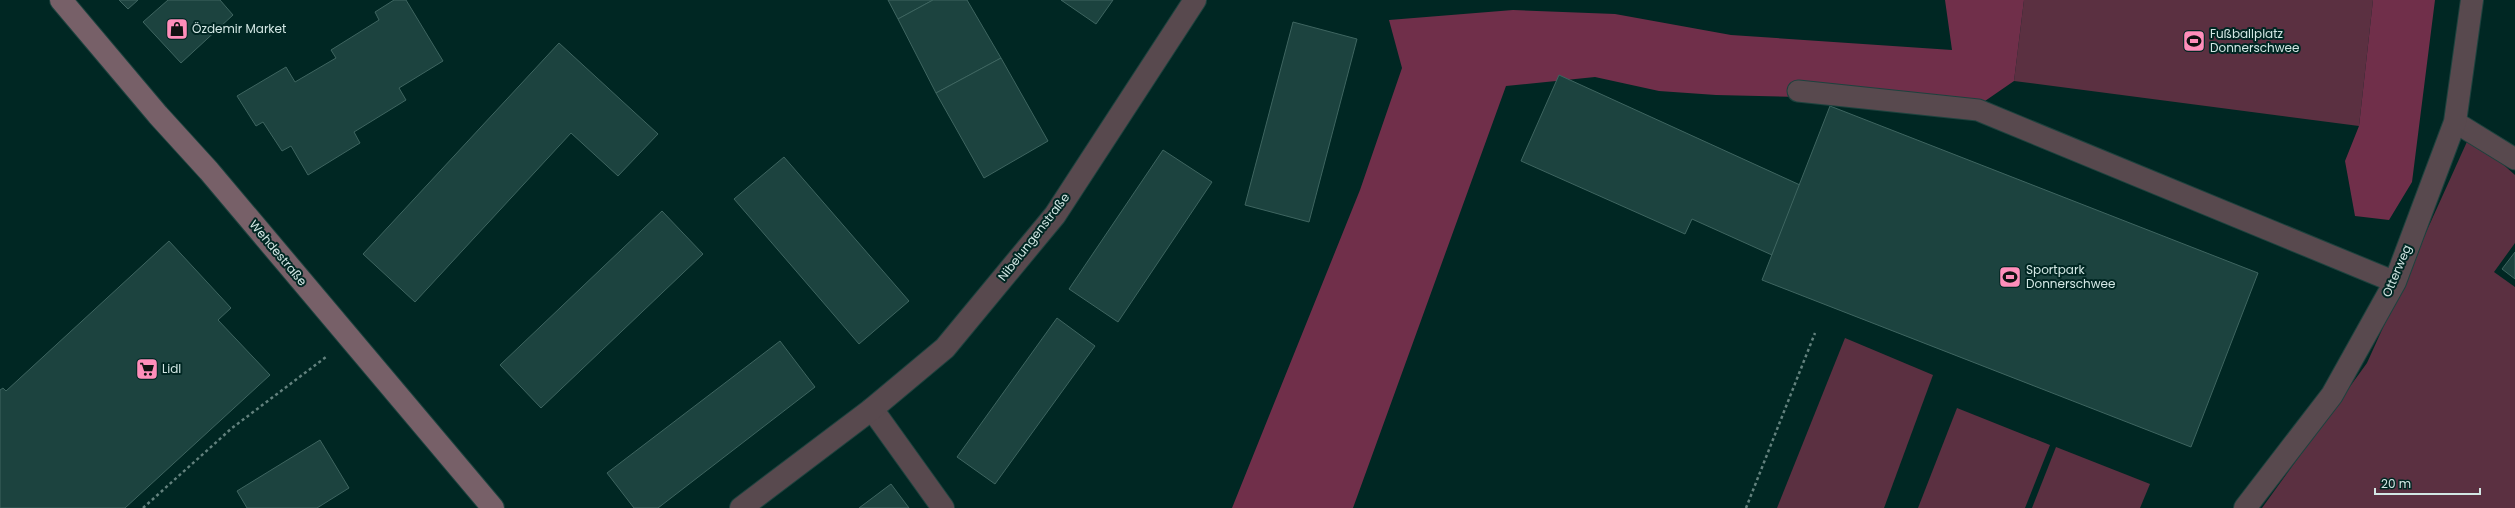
<svg xmlns="http://www.w3.org/2000/svg" width="2515" height="508" font-family="Poppins,sans-serif">
<style>
.green{fill:#5b3041}
.forest{fill:#702f4a}
.building{fill:#1c433f;stroke:#3e6560}
.lines{fill:none;stroke-linecap:round;stroke-linejoin:round}
.lane-casing{stroke:#1d423e;stroke-width:23}
.street-casing{stroke:#1d423e;stroke-width:24}
.secondary-casing{stroke:#1d423e;stroke-width:24}
.path{stroke:#63827e;stroke-width:2.5;stroke-dasharray:3 3;stroke-linecap:butt}
.lane{stroke:#58494e;stroke-width:21}
.street{stroke:#58494e;stroke-width:22}
.secondary{stroke:#776068;stroke-width:22}
.labels{text-anchor:middle;stroke-width:4;stroke-linejoin:round;paint-order:stroke}
.poi-label{font-size:12px;fill:#d2e7e4;stroke:#002723;text-anchor:start}
.street-label{font-size:12px;fill:#d2e7e4;stroke:#002723}
</style>
<rect width="100%" height="100%" fill="#002723"/>
<g class="green">
<polygon points="2024,0 2373,0 2359,126 2014,81"/>
<polygon points="2470,135 2515,175 2515,243 2494,272 2515,287 2515,508 2262,508 2367,363"/>
<polygon points="1845,338 1933,375 1884,508 1777,508"/>
<polygon points="1957,408 2050,445 2025,508 1918,508"/>
<polygon points="2056,447 2150,484 2140,508 2032,508"/>
</g>
<g class="forest">
<polygon points="1945,0 2024,0 2014,81 1985,101 1716,95 1659,91 1595,77 1506,86 1353,508 1232,508 1360,190 1402,68 1389,20 1513,10 1615,14 1731,35 1952,50"/>
<polygon points="2373,0 2435,0 2412,182 2389,220 2355,216 2345,161 2359,126"/>
</g>
<g class="building">
<polygon points="119,0 138,0 128,9"/>
<polygon points="168,0 220,0 233,15 181,63 143,22"/>
<polygon points="394,0 406,0 443,61 399,88 406,100 354,132 360,143 308,175 291,146 282,151 263,122 256,126 237,96 286,67 295,82 336,58 331,50 379,20 375,12"/>
<polygon points="888,0 933,0 898,19"/>
<polygon points="933,0 967,0 1001,58 936,93 898,19"/>
<polygon points="1061,0 1113,0 1096,24"/>
<polygon points="1293,22 1357,39 1309,222 1245,205"/>
<polygon points="559,43 658,134 618,176 571,133 415,302 363,254"/>
<polygon points="1001,58 1048,141 984,178 936,93"/>
<polygon points="1559,75 1800,185 1772,255 1692,219 1685,234 1521,161"/>
<polygon points="1830,106 2258,273 2191,447 1762,280"/>
<polygon points="1163,150 1212,182 1118,322 1069,289"/>
<polygon points="784,157 909,301 859,344 734,199"/>
<polygon points="662,211 703,254 541,408 500,365"/>
<polygon points="169,241 231,308 218,320 270,375 125,508 0,508 0,390 3,388 6,391"/>
<polygon points="2515,252 2515,279 2502,269"/>
<polygon points="1057,318 1095,346 995,484 957,457"/>
<polygon points="780,341 815,387 658,508 634,508 607,473"/>
<polygon points="320,440 349,488 317,508 247,508 237,491"/>
<polygon points="891,484 909,508 859,508"/>
</g>
<g class="lines">
<g class="lane-casing">
<g id="lane">
<polyline points="1798,91 1978,110 2395,282"/>
<polyline points="2455,122 2515,159"/>
</g>
</g>
<g class="street-casing">
<g id="street">
<polyline points="872,409 943,508"/>
<polyline points="741,508 872,409 945,348 1055,215 1195,0"/>
<polyline points="2245,508 2332,395 2395,282 2455,122 2472,0"/>
</g>
</g>
<g class="secondary-casing">
<polyline id="secondary" points="61,0 158,115 209,171 493,508"/>
</g>
<g class="path">
<polyline points="143,508 232,428 326,357"/>
<polyline points="1746,508 1815,333"/>
</g>
<use href="#lane" class="lane"/>
<use href="#street" class="street"/>
<use href="#secondary" class="secondary"/>
</g>
<defs>
<g id="shop-square" transform="scale(1.15)"><rect x="-9" y="-9" width="18" height="18" rx="4" fill="#ff8eba" stroke="#002723"/><path d="M-5-2.5h2.3a2.7 3.5 0 0 1 5.4 0H5L5.5 6h-11ZM-1.5-2.5h3a1.5 2.3 0 0 0-3 0Z" fill="#111"/></g>
<g id="stadium-square" transform="scale(1.15)"><rect x="-9" y="-9" width="18" height="18" rx="4" fill="#ff8eba" stroke="#002723"/><path d="M0-5a6.5 5 0 1 0 0 10a6.5 5 0 1 0 0-10ZM-3.5-1.8h7v3.6h-7Z" fill="#111"/></g>
<g id="supermarket-square" transform="scale(1.15)"><rect x="-9" y="-9" width="18" height="18" rx="4" fill="#ff8eba" stroke="#002723"/><path d="M-6-5.5h2.5l.6 2H6L4.5 2H-2.5L-4.4-4H-6ZM-1.5 3.2a1.3 1.3 0 1 0 .1 0ZM3 3.2a1.3 1.3 0 1 0 .1 0Z" fill="#111"/></g>
</defs>
<g fill-rule="evenodd">
<use href="#shop-square" x="177" y="29"/>
<use href="#stadium-square" x="2194" y="41"/>
<use href="#stadium-square" x="2010" y="277"/>
<use href="#supermarket-square" x="147" y="369"/>
</g>
<g class="labels">
<g class="poi-label">
<text x="192" y="33">Özdemir Market</text>
<text x="2210" y="38">Fußballplatz<tspan x="2210" dy="14">Donnerschwee</tspan></text>
<text x="2026" y="274">Sportpark<tspan x="2026" dy="14">Donnerschwee</tspan></text>
<text x="162" y="373">Lidl</text>
</g>
<g class="street-label">
<text transform="translate(1034 237) rotate(-52)" y="4">Nibelungenstraße</text>
<text transform="translate(278 253) rotate(50)" y="4">Wehdestraße</text>
<text transform="translate(2397 271) rotate(-67)" y="4">Otterweg</text>
</g>
</g>
<path d="M2375 488v6h105v-6" fill="none" stroke="#d2e7e4" stroke-width="2"/>
<text x="2381" y="488" font-size="12" fill="#d2e7e4" stroke="#002723" stroke-width="3" paint-order="stroke">20 m</text>
</svg>
